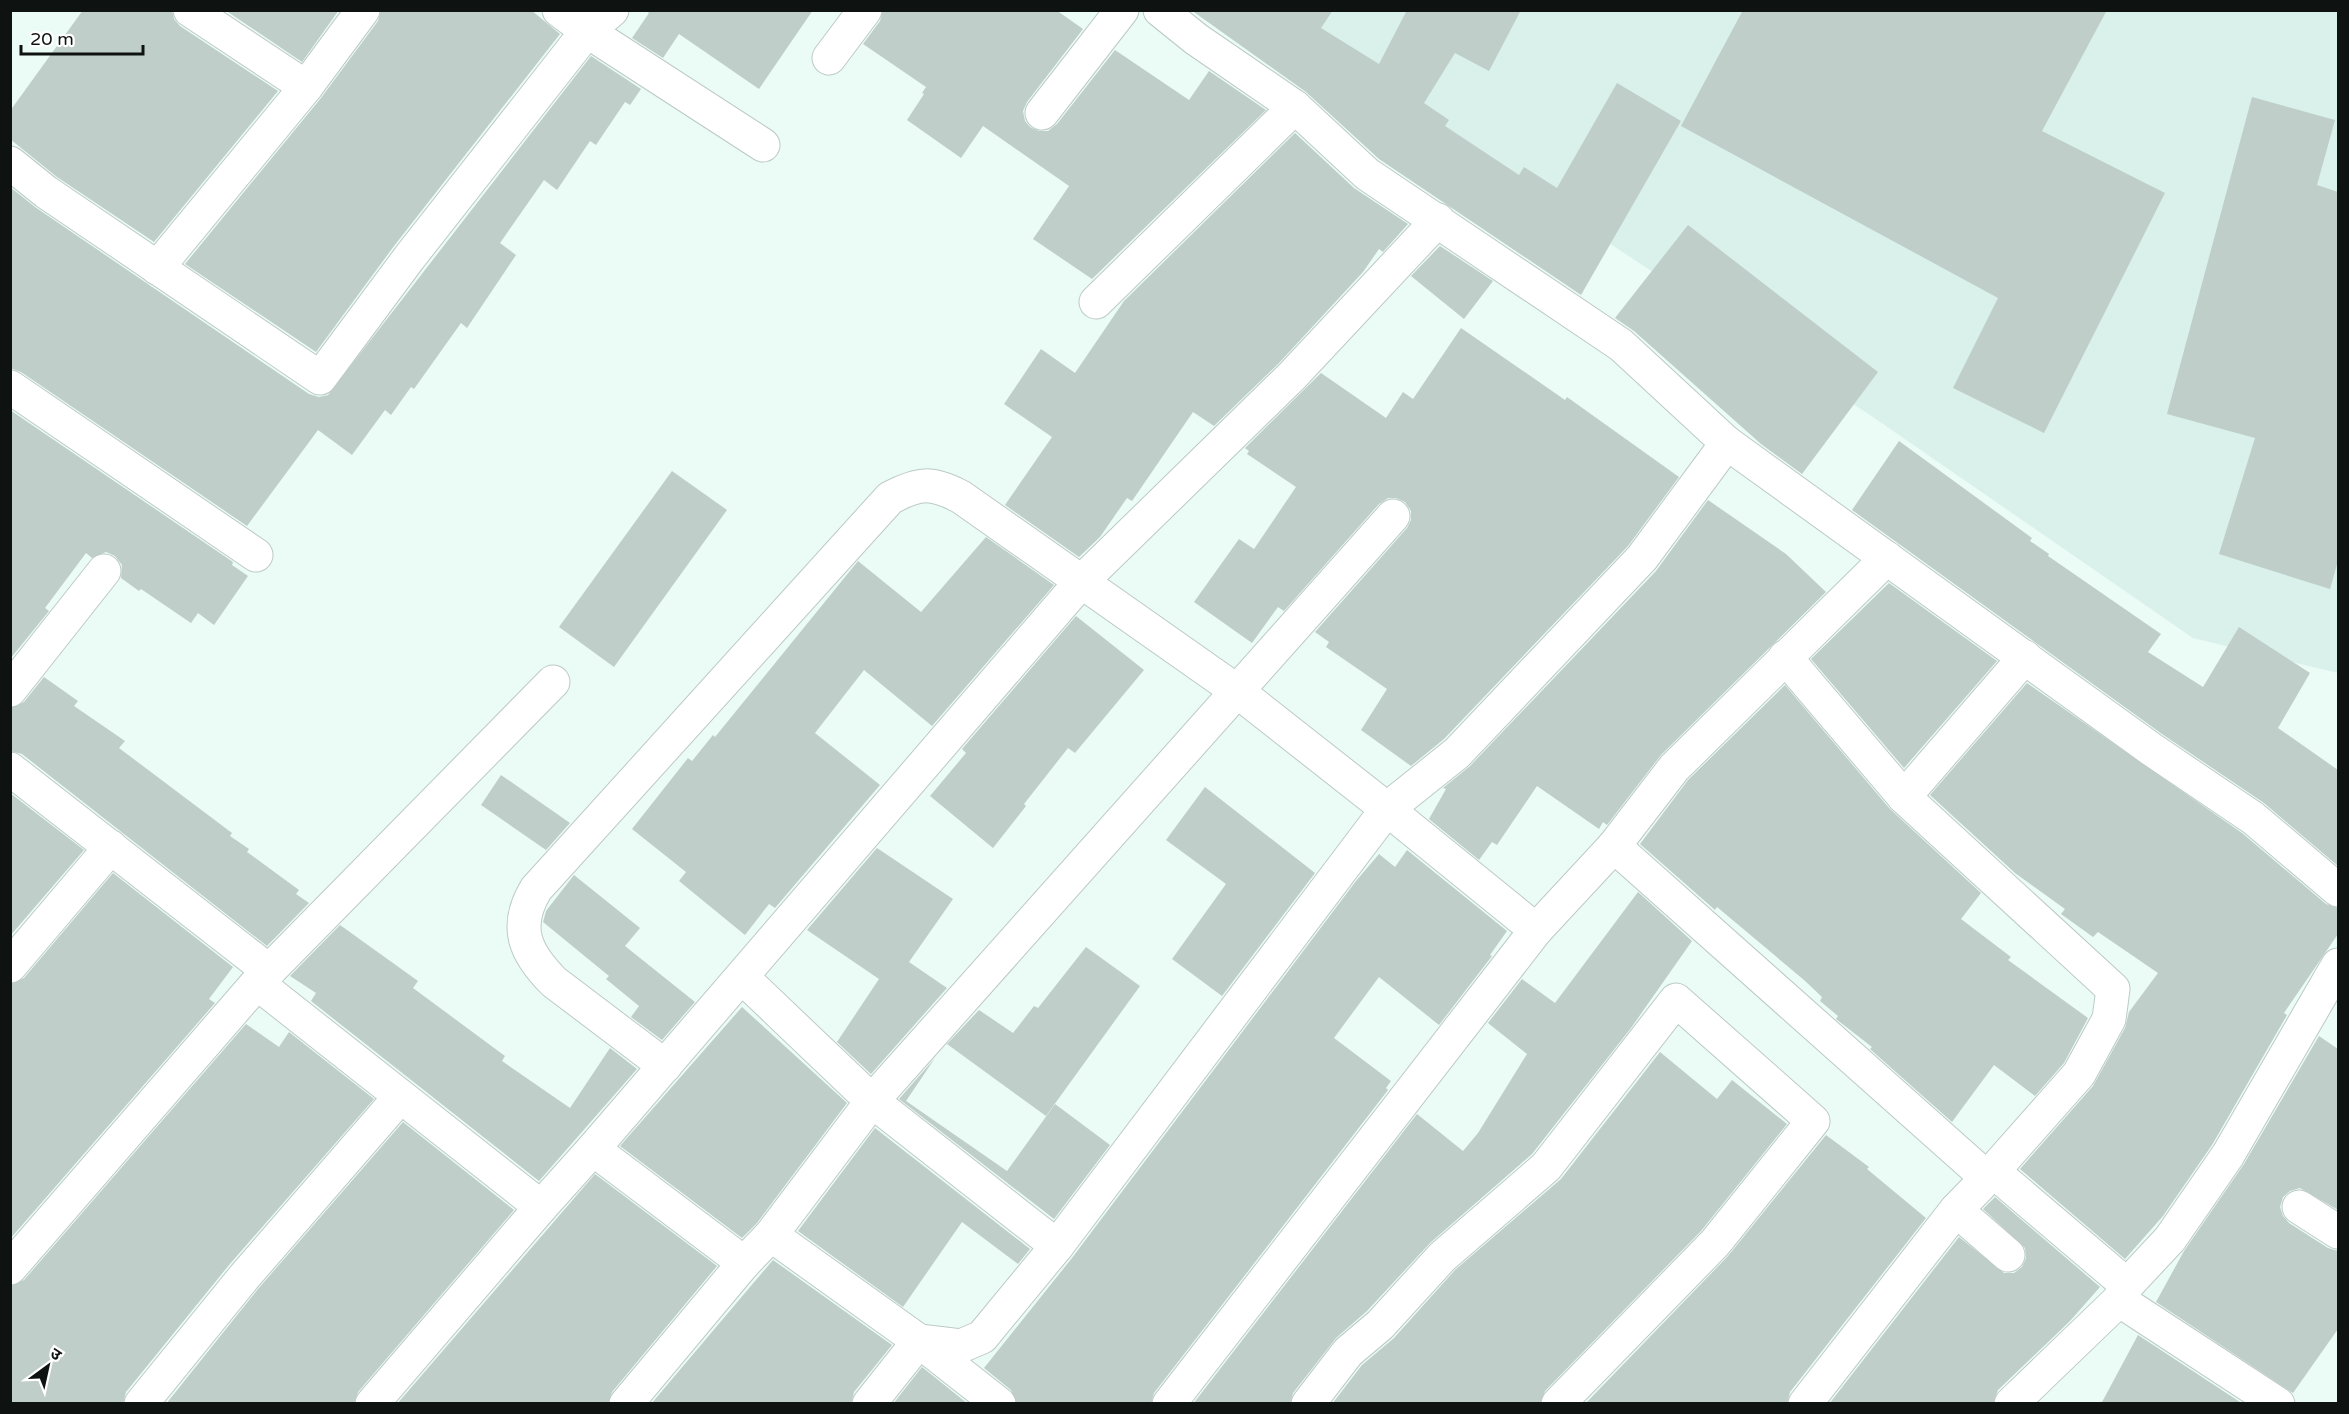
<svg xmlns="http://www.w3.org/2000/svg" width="2349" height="1414" font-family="'Varela Round','Noto Sans Devanagari',sans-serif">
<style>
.built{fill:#d9f1ea}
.building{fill:#bfcec9}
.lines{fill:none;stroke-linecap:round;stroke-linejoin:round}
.minor-casing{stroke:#bccac6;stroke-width:35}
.minor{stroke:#fff;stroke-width:33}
</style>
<rect width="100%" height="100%" fill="#ebfbf6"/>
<polygon class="built" points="1257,11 2338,11 2338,673 2193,638 1873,417"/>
<g class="building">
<polygon points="83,10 172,10 174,19 180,26 278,91 154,242 57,177 10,139 10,111"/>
<polygon points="225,10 339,10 302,62"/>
<polygon points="381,10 531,10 560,34 394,246 316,352 185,264 321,98 378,21"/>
<polygon points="645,10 813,10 759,89 679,34 663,58 632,38 649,13"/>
<polygon points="883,10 1056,10 1083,29 1027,102 1023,111 1025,121 1030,127 1039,131 1048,131 1057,124 1115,50 1189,100 1209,71 1266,110 1092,279 1033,239 1069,186 983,126 961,158 907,120 924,94 922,93 926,87 863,44 880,21"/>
<polygon points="1191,10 1333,10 1321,28 1379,64 1407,10 1521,10 1489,71 1455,53 1424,103 1449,120 1445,126 1519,175 1524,167 1557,188 1617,83 1681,121 1581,295 1379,159 1306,92"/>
<polygon points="1743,10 2107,10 2042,131 2165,193 2044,433 1953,388 1998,298 1681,126"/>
<polygon points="591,56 641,89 630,105 625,102 596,145 590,141 557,190 544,180 500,243 516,255 467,328 461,323 414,389 411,387 391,415 385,410 352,455 318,430 247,526 21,372 10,368 10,187 35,207 309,394 319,397 328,395"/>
<polygon points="2252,97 2335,120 2317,185 2338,192 2338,561 2330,589 2219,554 2255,438 2167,414"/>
<polygon points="1295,133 1354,188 1408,224 1383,252 1379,249 1363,272 1279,363 1214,426 1193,412 1132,501 1127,498 1100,537 1079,557 1005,505 1052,437 1004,404 1041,349 1075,373 1124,301"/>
<polygon points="1688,225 1878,372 1802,474 1761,444 1634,331 1615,318"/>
<polygon points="1440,246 1493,281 1464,319 1411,276"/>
<polygon points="1461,328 1565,400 1567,397 1679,477 1628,546 1444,739 1411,766 1361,730 1387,689 1326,647 1329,642 1315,632 1407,528 1411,520 1411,511 1405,502 1396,498 1388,498 1379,504 1284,611 1278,607 1252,643 1194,602 1239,539 1254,549 1296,487 1247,454 1249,451 1245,448 1321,373 1386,418 1403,392 1413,399"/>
<polygon points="10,410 233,562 232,565 248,576 214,625 198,613 191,623 141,589 139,591 121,578 122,565 115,556 106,552 92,558 86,553 45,608 49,611 10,659"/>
<polygon points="1899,441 2032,538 2030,541 2049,554 2048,556 2161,634 2148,652 2203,687 2239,627 2310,673 2278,728 2338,770 2338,866 2264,803 2162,734 1852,510"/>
<polygon points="672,471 727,510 614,667 559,627"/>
<polygon points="1708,500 1786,554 1826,592 1661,755 1607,825 1603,822 1599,829 1537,786 1497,845 1492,842 1479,860 1429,819 1446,789 1443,788 1470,766 1656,571"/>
<polygon points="986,537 1054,585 932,726 864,670 815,733 880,785 775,908 769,904 745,935 679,881 686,872 632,829 688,758 692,761 713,735 715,737 858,561 921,612"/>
<polygon points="1889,583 1997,661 1904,768 1811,659"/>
<polygon points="1076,616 1144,670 1075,753 1068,748 1024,804 1026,806 993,848 930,796 966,753 962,749"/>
<polygon points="44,677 78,701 74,706 125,741 119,748 232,833 230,836 249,849 247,852 299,890 296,894 309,903 267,946 22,754 10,751 10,708 24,702"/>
<polygon points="2027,683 2242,833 2326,904 2338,908 2338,934 2284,1013 2287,1015 2212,1145 2163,1216 2125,1259 2020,1169 2093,1086 2125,1028 2129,1012 2158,973 2098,932 2093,937 2061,914 2065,909 2015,873 1930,795"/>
<polygon points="1785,685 1890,809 1981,893 1961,919 2011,957 2008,960 2088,1018 2064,1063 2035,1096 1994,1065 1952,1122 1870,1049 1872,1047 1836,1019 1838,1016 1820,1001 1822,997 1804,980 1717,907 1715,910 1640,844 1688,780"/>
<polygon points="501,775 570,823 546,850 481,805"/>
<polygon points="1205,787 1315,873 1222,996 1172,959 1226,884 1166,840"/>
<polygon points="10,793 84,850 10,936"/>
<polygon points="877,848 953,899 909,962 947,988 871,1074 837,1042 879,979 807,930"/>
<polygon points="1407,850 1507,931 1490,955 1492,956 1439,1025 1379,977 1334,1038 1391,1081 1386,1088 1388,1090 1154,1393 1151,1404 1017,1404 1011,1390 984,1368 1072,1258 1356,881 1379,854 1395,867"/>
<polygon points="113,873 233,967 209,999 215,1003 10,1239 10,984 24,978"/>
<polygon points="574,875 640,928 625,946 695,1002 662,1040 631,1017 639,1006 606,979 609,976 543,922 546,911"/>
<polygon points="1638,892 1692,941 1631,1028 1532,1154 1430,1243 1367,1311 1336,1338 1293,1393 1290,1404 1193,1404 1417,1114 1463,1151 1478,1133 1527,1054 1488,1023 1522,979 1555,1003"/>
<polygon points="340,925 418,981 413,988 505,1056 502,1061 570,1108 610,1048 637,1069 539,1181 311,1001 316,993 290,976"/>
<polygon points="1086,947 1140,986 1046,1116 947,1044 979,1010 1013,1033 1034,1006 1038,1008"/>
<polygon points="742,1007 847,1103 757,1223 742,1238 620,1146"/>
<polygon points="246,1024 279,1047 289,1032 374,1099 229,1265 126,1392 123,1404 10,1404 10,1286 24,1280"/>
<polygon points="2319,1036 2338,1049 2338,1210 2300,1188 2290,1191 2283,1197 2280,1207 2283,1216 2289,1223 2328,1248 2338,1251 2338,1329 2293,1393 2156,1302 2184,1251 2244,1164"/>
<polygon points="1660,1052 1717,1099 1732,1080 1787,1124 1701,1231 1545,1391 1540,1404 1332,1404 1362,1365 1394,1338 1455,1270 1561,1179"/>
<polygon points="935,1058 906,1101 1007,1171 1055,1104 1110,1145 1054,1219 899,1099"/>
<polygon points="403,1122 514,1210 358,1392 354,1404 166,1404 258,1289"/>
<polygon points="875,1128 1030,1249 1018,1264 962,1222 903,1307 798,1231"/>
<polygon points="1826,1135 1869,1167 1867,1169 1926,1218 1790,1392 1787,1404 1585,1404 1728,1256"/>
<polygon points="595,1174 717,1266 612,1392 608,1404 397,1404"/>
<polygon points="1995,1197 2100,1287 2070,1321 1998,1390 1993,1404 1829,1404 1959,1237 2004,1273 2014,1273 2022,1267 2026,1258 2025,1248 1983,1209"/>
<polygon points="773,1260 892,1345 854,1392 851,1404 651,1404"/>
<polygon points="2138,1335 2243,1404 2101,1404"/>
<polygon points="922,1367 968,1404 893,1404"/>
</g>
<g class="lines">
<g class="minor-casing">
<g id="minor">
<polyline points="190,10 306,87"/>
<polyline points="559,10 587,31 763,145"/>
<polyline points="1160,10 1196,39 1295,107 1367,174 1621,345 1727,443 2151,749 2253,818 2338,890"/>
<polyline points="829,58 865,10"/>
<polyline points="1042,113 1122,10"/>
<polyline points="10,163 46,192 320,378 409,258 587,31 612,10"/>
<polyline points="157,268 306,87 363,10"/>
<polyline points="1096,302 1295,107"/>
<polyline points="10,387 256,555"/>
<polyline points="1785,657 1904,797 2113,989 2109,1019 2079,1074 1987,1178"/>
<polyline points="10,690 104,571"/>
<polyline points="10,769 269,971"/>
<polyline points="1904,797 2025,657"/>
<polyline points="1614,846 1987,1178 1956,1210"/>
<polyline points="10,966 111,847"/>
<polyline points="742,977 872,1101 1057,1246"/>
<polyline points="257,983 553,682"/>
<path d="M665 1066 554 982C525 953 513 927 536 889L890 498C920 482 932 482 961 497L1237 691 1387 809 1457 753 1642 558 1727 443"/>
<polyline points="593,1149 1080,583 1292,376 1438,220"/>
<polyline points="1994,1172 2127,1285"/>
<polyline points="2299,1207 2338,1232"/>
<polyline points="771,1235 919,1341 999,1404"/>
<polyline points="10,1268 257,983 541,1207 593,1149 744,1263"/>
<polyline points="2119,1300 2278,1404"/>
<polyline points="141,1404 244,1277 400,1097"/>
<polyline points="372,1404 541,1207"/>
<polyline points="626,1404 744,1263 771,1235 872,1101 1393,516"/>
<polyline points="869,1404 919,1341 961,1346 982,1337 1057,1246 1387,809 1536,930"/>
<polyline points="1169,1404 1536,930 1614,846 1674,768 1887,558"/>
<polyline points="1308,1404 1348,1352 1380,1325 1442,1257 1546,1167 1676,1000 1813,1121 1715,1243 1558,1404"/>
<polyline points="1805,1404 1956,1210 2008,1255"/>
<polyline points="2011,1404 2119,1300 2127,1285 2170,1239 2228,1155 2338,965"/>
</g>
</g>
<use href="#minor" class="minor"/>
</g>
<rect width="2349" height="1414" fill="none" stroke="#0e1312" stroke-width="24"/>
<g transform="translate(48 1366) rotate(33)" stroke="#ffffff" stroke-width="4.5" paint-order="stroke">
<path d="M0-4.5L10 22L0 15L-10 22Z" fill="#0e1312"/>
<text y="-9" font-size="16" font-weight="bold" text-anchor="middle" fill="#0e1312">उ</text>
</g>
<path d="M21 45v9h122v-9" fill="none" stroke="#0e1312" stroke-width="3"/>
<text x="30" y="45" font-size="18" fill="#0e1312" stroke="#ffffff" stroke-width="4.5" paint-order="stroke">20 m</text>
</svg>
